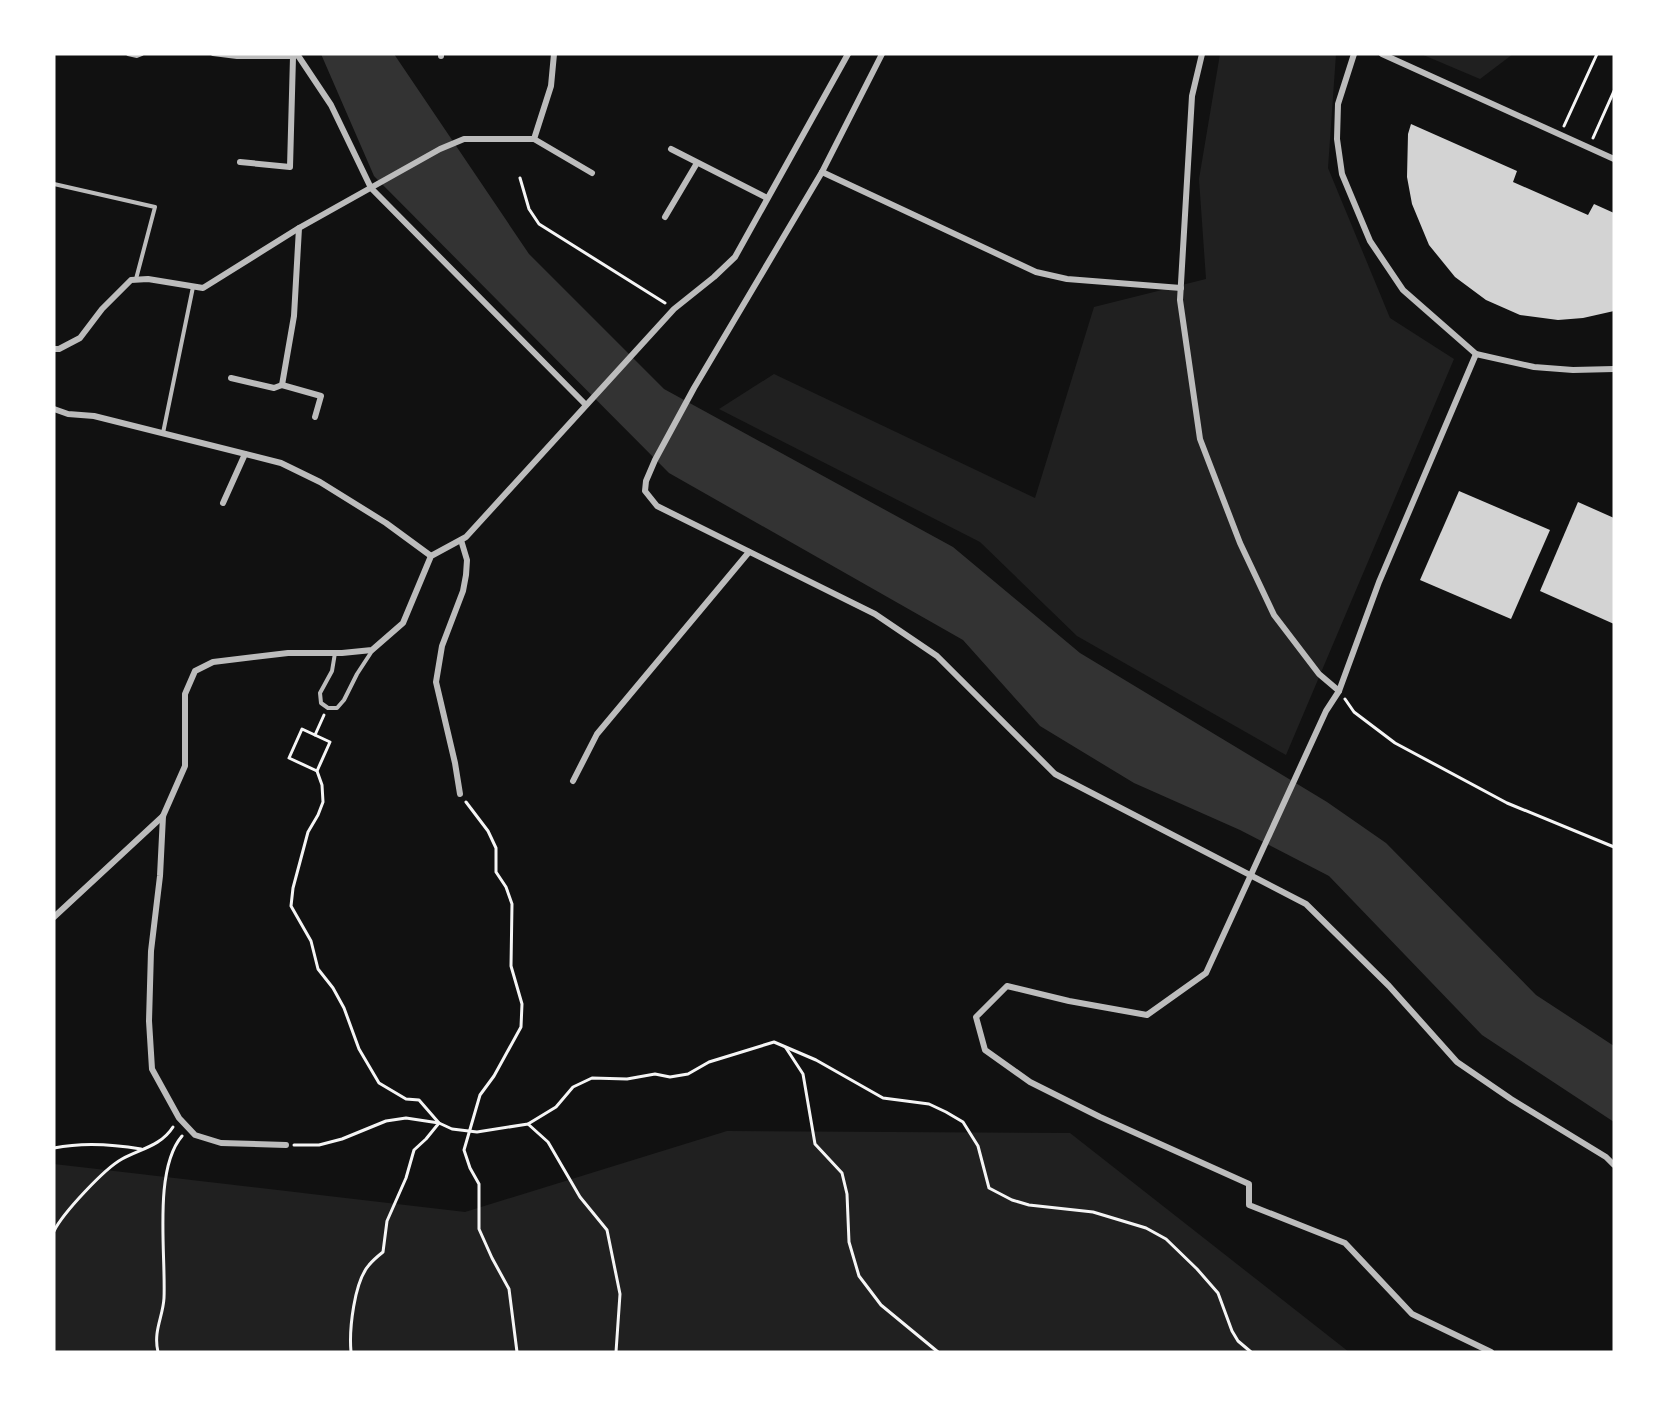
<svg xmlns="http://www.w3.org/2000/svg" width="1668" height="1406" font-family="'Noto Serif',serif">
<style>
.green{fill:#202020}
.water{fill:#333}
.building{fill:#d3d3d3}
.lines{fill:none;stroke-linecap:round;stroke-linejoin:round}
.path{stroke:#f5f5f5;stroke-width:3}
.service{stroke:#bcbcbc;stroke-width:4}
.minor{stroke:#bcbcbc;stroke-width:6}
</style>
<rect width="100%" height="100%" fill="#111"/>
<g class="green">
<polygon points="1220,54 1336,54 1328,168 1390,318 1454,359 1286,755 1077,636 980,542 719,409 774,374 1035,498 1094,307 1206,279 1199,179"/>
<polygon points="1421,54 1513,54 1480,79"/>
<polygon points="727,1131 1070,1133 1349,1352 54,1352 54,1164 465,1212"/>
</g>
<polygon class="water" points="321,54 394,54 529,254 664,389 953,547 1080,653 1327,802 1386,843 1536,995 1614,1046 1614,1122 1482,1035 1329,876 1240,830 1134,783 1040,726 963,640 669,473 374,176"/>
<g class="building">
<polygon points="1411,124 1517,171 1513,182 1588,215 1594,204 1614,213 1614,311 1583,318 1558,320 1520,315 1486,300 1455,277 1429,245 1412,204 1407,177 1408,134"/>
<polygon points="1459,491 1550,530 1511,619 1420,580"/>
<polygon points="1578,502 1614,518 1614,624 1540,591"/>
</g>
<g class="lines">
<g class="path">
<polyline points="1564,126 1597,54"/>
<polyline points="1593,138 1614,91"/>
<polyline points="520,178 529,209 539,224 665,303"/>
<polyline points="1345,699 1354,712 1395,743 1507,803 1614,847"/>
<polygon points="302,729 330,742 317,771 289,758"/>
<polyline points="315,735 324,715"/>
<polyline points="317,771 322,785 323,802 318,815 308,832 293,888 291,906 311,941 318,969 333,988 344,1008 359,1049 379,1083 406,1099 419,1100 439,1123 452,1129 477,1132 528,1124 556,1107 573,1087 592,1078 627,1079 655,1074 670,1077 688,1074 709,1062 774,1042 816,1060 883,1098 929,1104 946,1112 963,1122 978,1146 989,1188 1012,1200 1029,1205 1093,1212 1146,1228 1166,1239 1197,1269 1218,1293 1232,1331 1238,1341 1251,1352"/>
<polyline points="466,802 488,831 496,848 496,872 506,887 512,904 511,966 522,1004 521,1027 494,1076 480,1095 464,1150 470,1168 479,1184 479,1229 492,1258 509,1289 517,1352"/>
<polyline points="786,1048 803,1074 815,1144 842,1173 847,1194 849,1242 859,1276 881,1305 938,1352"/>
<polyline points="528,1124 548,1142 580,1197 607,1230 620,1294 616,1352"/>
<path d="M294 1145H319L342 1139 386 1121 406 1118 439 1123 426 1139 414 1150 406 1178 387 1221 383 1252C378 1256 373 1260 369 1265 354 1282 349 1330 351 1352"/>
<path d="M54 1148C83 1142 112 1144 141 1149"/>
<path d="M54 1231C63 1213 104 1169 122 1159 140 1149 161 1146 173 1127"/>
<path d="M158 1352C153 1331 163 1317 164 1298 166 1254 153 1170 182 1136"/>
</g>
<g class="service">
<polyline points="128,54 137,56 142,54"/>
<polyline points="213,54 237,57 293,57"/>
<polyline points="54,184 155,207 136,279"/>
<polyline points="163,433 193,287"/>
<polyline points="335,653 332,671 320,693 321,703 328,708 337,708 344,700 357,674 372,651"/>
</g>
<g class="minor">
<polyline points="297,54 331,105 371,188 585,404"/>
<polyline points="882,54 822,172 694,388 655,460 646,481 645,491 657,506 875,614 937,656 1055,774 1306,904 1389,986 1457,1062 1511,1099 1606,1157 1614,1165"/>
<polyline points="1202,54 1192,96 1180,300 1200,439 1240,543 1274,615 1319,674 1339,691"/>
<polyline points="1354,54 1338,104 1337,139 1342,174 1370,241 1403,290 1476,354 1534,367 1573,370 1614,369"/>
<polyline points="1382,54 1614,159"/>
<polyline points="441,56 441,54"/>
<polyline points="534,139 551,86 554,54"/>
<polyline points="671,149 767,198"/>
<polyline points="240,162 290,167 293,57 297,54"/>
<polyline points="822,172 1036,272 1067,279 1181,288"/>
<polyline points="665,217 697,163"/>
<polyline points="54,349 59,349 80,338 102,309 131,280 148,279 203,288 299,228"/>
<polyline points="1476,354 1379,582 1339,691 1326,711 1206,973 1147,1015 1069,1001 1007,986 976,1017 985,1050 1030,1082 1100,1117 1249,1184 1249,1205 1345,1243 1412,1314 1491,1352"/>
<polyline points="231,378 274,388 282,385"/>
<polyline points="54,409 68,414 94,416 281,463 320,482 386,523 431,556"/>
<polyline points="315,417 321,396 282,385 294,316 299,228 440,149 464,139 534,139 592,173"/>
<polyline points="223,503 245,454"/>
<polyline points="573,781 597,734 749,552"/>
<polyline points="460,794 455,763 436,682 442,646 463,591 466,575 467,560 461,540"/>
<polyline points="54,917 163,816"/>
<polyline points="286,1145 221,1143 195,1135 179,1118 152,1069 149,1021 151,951 160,876 163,816 185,766 185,694 195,671 213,662 288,653 342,653 372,650 403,623 431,556 466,537 674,309 714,277 735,257 848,54"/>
</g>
</g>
<rect width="1668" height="1406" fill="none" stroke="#ffffff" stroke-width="111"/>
</svg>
